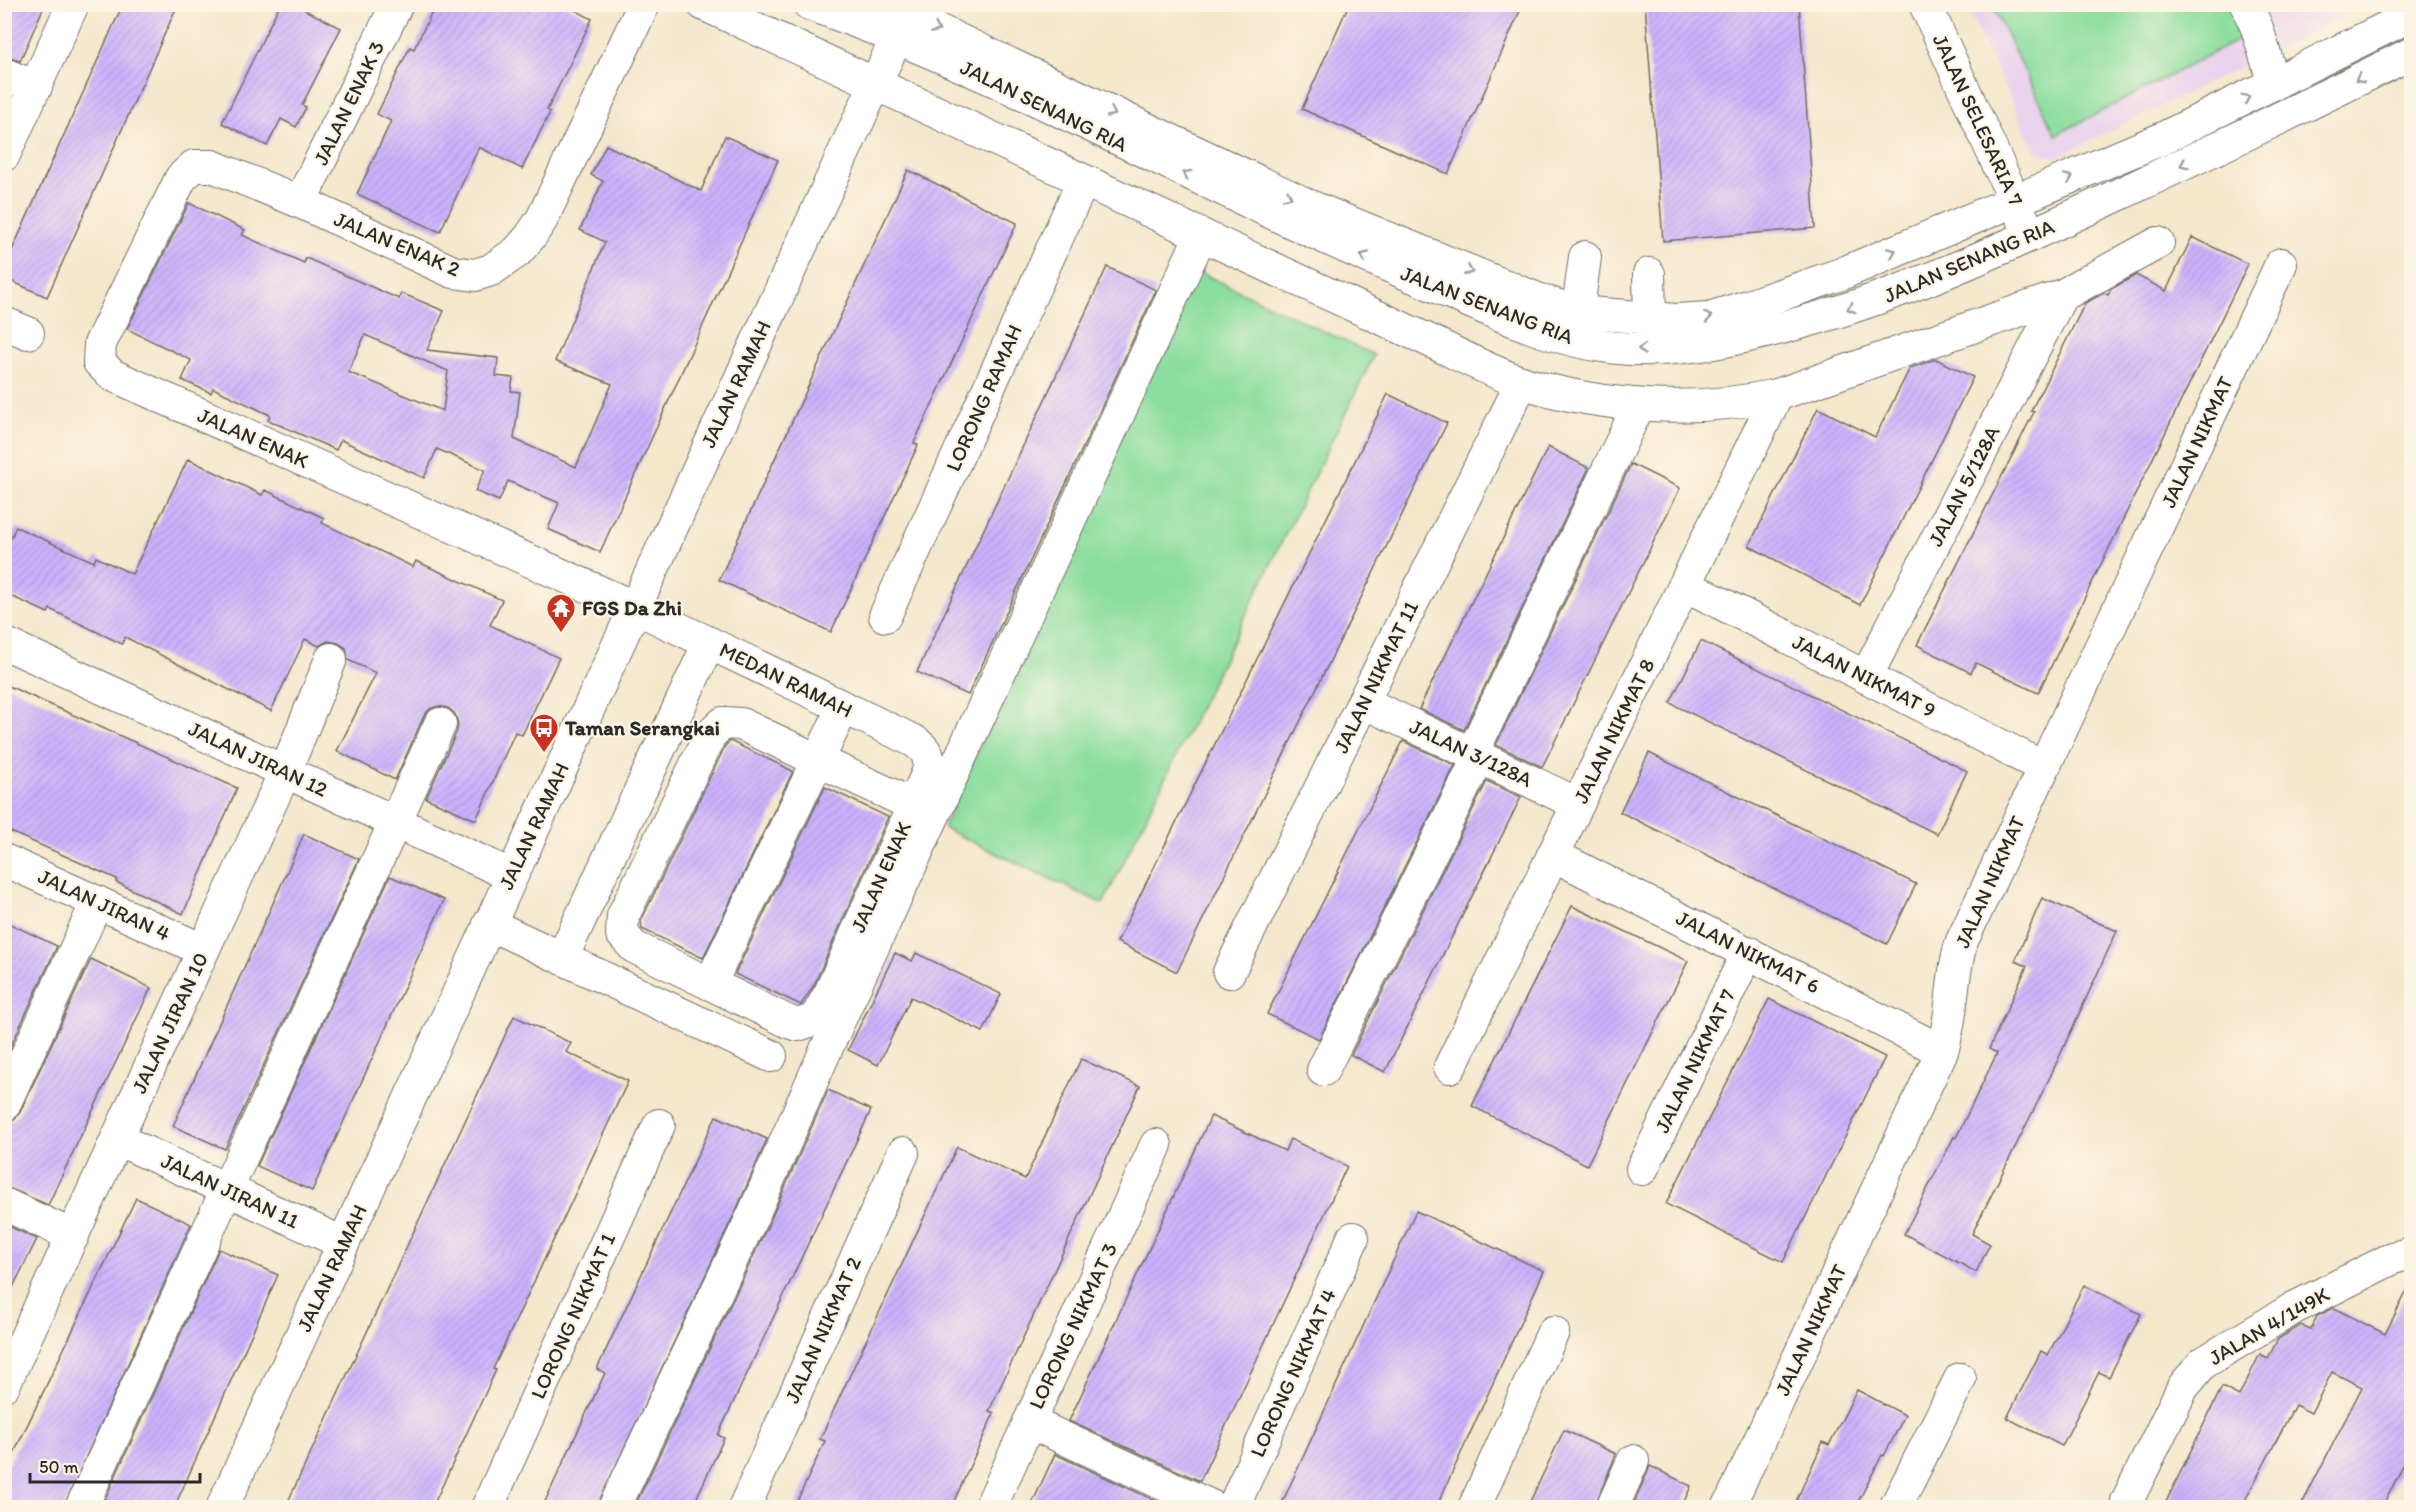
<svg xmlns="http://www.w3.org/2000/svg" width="2416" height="1512" font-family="Itim,sans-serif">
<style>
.built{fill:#e9d2ed}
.park{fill:#8add9e;stroke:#5a8464;stroke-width:1.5}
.building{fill:url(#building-hatch);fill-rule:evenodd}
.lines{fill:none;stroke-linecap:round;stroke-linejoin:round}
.minor-casing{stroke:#716d63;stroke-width:34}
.minor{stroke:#fff;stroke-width:32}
.oneway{stroke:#a0a0a0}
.labels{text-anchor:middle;stroke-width:4.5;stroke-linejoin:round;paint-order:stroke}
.street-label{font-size:21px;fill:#2b2b2b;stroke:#fcf5e5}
.poi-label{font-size:21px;font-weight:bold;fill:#2b2b2b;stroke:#fcf5e5;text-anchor:start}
</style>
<defs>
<pattern id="building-hatch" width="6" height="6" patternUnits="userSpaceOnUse" patternTransform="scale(1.5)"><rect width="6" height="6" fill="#cab2fc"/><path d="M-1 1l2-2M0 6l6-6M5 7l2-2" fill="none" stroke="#ae99d8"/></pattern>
</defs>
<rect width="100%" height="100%" fill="#fcf5e5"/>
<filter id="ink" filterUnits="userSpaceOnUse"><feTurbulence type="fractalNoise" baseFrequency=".0167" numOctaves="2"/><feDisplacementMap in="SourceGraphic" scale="12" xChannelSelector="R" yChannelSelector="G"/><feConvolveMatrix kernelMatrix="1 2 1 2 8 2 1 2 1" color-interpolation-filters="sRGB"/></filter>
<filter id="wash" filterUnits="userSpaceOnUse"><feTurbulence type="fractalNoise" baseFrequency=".008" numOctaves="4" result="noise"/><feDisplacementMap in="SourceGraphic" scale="24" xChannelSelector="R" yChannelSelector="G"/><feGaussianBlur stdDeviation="1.35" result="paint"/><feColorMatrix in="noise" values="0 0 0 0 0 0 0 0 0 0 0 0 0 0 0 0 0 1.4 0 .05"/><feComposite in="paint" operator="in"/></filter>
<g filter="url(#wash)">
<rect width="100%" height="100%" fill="#f4e7cc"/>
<polygon class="built" points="1966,5 2367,5 2055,158 2035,151"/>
<g class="park">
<polygon points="1992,5 2228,5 2244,37 2056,135"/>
<polygon points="1195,270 1374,355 1103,904 943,828"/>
</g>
<g id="blocks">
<g class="building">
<polygon points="4,4 45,4 20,61 4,56"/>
<polygon points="123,4 178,4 47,297 4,278 4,268"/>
<polygon points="280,4 293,4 341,28 302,105 306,107 296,127 281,119 267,146 222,123"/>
<polygon points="436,4 564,4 592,19 547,110 550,112 522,169 479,147 440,232 357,194 391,121 377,114 410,47 414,49"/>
<polygon points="1349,4 1523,4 1448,174 1302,109"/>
<polygon points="1645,4 1799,4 1815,228 1663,241"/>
<path d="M725 136 778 160 600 552 548 529 559 503 508 481 499 501 475 491 485 470 437 449 424 478 341 440 336 450 268 420 270 415 213 388 211 393 182 380 191 360 127 329 189 203 245 230 242 235 304 263 306 258 399 299 401 293 444 311 427 350 498 358 496 376 513 378 511 391 520 392 514 439 576 467 612 384 555 361 605 242 580 230 603 181 591 175 606 145 701 191ZM365 335 448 371 443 411 348 372Z"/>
<polygon points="908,170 1017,223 914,443 918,445 831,632 719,580"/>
<polygon points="2192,237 2248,264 2038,693 1976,663 1971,673 1917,645 2034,412 2031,411 2085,303 2104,293 2108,295 2111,289 2136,275 2166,291"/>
<polygon points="1107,267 1156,290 968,695 917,672"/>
<polygon points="1936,359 1973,377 1860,605 1749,546 1818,408 1875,437 1910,368"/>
<polygon points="1388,394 1447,423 1177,972 1117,942"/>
<polygon points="1548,447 1589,468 1464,730 1419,709"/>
<polygon points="188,459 262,495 265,490 324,518 322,523 413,567 416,561 502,600 490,625 559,658 522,735 515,732 476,820 426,798 457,731 458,723 455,714 448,708 438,706 430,709 424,716 395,780 337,751 376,673 348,660 346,648 338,643 328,641 319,646 305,639 271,711 125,637 122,644 50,609 48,613 4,593 4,552 16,527 94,562 96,557 132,574"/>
<polygon points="1631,464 1680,488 1542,767 1496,745"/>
<polygon points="1701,641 1967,771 1937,834 1670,703"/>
<polygon points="4,684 237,788 183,914 116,882 117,879 4,829"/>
<polygon points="730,741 793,771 703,958 642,929 641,921 725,746"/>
<polygon points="1403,741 1455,765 1319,1039 1267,1014"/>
<polygon points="1649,753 1916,884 1887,944 1620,812"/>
<polygon points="1487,781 1521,797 1385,1072 1351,1055"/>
<polygon points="825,787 888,817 814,985 801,1005 735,974"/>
<polygon points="304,834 359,859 225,1149 173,1126"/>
<polygon points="390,876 444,900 312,1191 257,1166"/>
<polygon points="2042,898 2117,931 2050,1077 1972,1234 1990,1244 1976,1272 1904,1234 1954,1137 1956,1138 1997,1053 1989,1049 2027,966 2015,961"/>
<polygon points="1572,906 1688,961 1587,1165 1472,1106"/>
<polygon points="4,921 57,946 4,1061"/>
<polygon points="895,953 912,961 916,953 1001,994 983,1032 911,997 878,1065 848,1050"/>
<polygon points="91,959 151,988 48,1205 4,1186 4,1123 14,1120 20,1112"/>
<polygon points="1769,999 1885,1057 1783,1262 1666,1204"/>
<polygon points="514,1016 571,1043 566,1052 628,1081 493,1369 496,1370 432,1508 285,1508"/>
<polygon points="1081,1059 1140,1086 989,1411 994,1413 951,1508 794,1508 825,1441 820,1439 957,1147 1025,1179"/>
<polygon points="828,1090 871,1110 718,1435 724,1438 692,1508 634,1508 770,1221"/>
<polygon points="716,1116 767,1139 738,1206 596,1508 542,1508 605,1373 597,1369"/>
<polygon points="1211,1116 1285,1151 1290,1139 1347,1166 1200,1481 1069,1421"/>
<polygon points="136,1198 191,1224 63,1508 4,1508 4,1474"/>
<polygon points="1416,1211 1544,1271 1436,1508 1292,1508 1282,1503"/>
<polygon points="4,1224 37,1239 4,1305"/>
<polygon points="219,1249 278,1275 174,1508 101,1508"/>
<polygon points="2412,1281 2412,1447 2382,1508 2300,1508 2362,1387 2332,1372 2311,1413 2295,1405 2241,1508 2163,1508 2222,1387 2239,1396 2260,1354 2268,1358 2278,1339 2301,1325 2311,1329 2317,1316 2334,1308 2385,1334"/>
<polygon points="2084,1285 2141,1314 2109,1377 2099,1372 2062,1446 2007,1418 2041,1351 2048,1355"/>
<polygon points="1857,1390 1905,1415 1884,1456 1882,1455 1855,1508 1793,1508 1823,1442 1829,1445"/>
<polygon points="1564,1430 1616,1454 1594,1508 1527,1508"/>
<polygon points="1055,1454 1171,1508 1030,1508"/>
<polygon points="1650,1466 1691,1486 1681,1508 1632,1508"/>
</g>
</g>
</g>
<g filter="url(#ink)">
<use href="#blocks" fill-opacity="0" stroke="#716d63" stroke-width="1.5"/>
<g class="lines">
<g class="minor-casing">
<g id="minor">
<path d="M644 4 542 219 530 237 517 252 491 270 475 275 453 272 300 202 212 166H194L181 178 100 344 99 362 112 375 634 607 914 741C927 750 931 757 928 772L830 993 815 1019 798 1025 789 1022 634 947 622 934 623 916 710 735 723 723 741 724 913 805"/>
<path d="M703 4 1415 334C1451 350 1487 371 1524 383 1604 408 1694 413 1777 395L2061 296 2158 243"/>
<path d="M809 4C1014 78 1205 188 1405 273 1474 302 1543 341 1618 348 1674 353 1727 342 1781 328 1895 299 2000 250 2105 201 2208 153 2310 104 2412 53"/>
<polyline points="883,4 1312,207 1540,300 1577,312 1676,320 1709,318 1748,306 1841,274 2159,140 2412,15"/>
<polyline points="1925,4 2023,219"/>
<polyline points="2246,4 2257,28 2274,84"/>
<polyline points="4,74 36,87"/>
<polyline points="4,155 73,4"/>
<polyline points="300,202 397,4"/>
<polyline points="1649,274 1650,319"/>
<polyline points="4,323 28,333"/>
<polyline points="1575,331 1585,257"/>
<polyline points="1685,585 2043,767"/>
<polyline points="885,616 1083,181"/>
<polyline points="4,643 511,875"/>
<polyline points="1866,677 2061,296"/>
<polyline points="1363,702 1578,804"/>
<polyline points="1472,754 1639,405"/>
<polyline points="1553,855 1942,1051"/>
<polyline points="4,860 203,950"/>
<polyline points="489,924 771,1056"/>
<polyline points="562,958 709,643"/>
<polyline points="1229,972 1522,382"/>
<polyline points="710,984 843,708"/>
<polyline points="1450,1067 1777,395"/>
<polyline points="1323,1070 1479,757"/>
<polyline points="4,1105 97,902"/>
<polyline points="117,1139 343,1243"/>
<polyline points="1642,1169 1748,952"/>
<polyline points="4,1204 73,1236"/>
<polyline points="4,1385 285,772 331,659"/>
<polyline points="1029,1422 1215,1508"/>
<polyline points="2127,1501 2183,1387 2203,1363 2294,1308 2393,1258 2412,1253"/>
<polyline points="81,1508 440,724"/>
<polyline points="222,1508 906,17"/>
<polyline points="487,1508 659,1125"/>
<polyline points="614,1508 754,1213 828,1045 1201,235"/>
<polyline points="744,1508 903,1153"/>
<polyline points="990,1508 1156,1145"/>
<polyline points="1233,1508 1353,1238"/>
<polyline points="1474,1508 1553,1332"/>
<polyline points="1612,1508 1633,1461"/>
<path d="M1728 1508 1942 1051C1954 1014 1950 977 1962 941L2281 264"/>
<polyline points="1895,1508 1960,1379"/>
</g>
</g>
<use href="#minor" class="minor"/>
</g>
<defs><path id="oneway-chevron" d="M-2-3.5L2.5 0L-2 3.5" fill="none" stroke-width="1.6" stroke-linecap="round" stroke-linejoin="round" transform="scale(1.5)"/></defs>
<g class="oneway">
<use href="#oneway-chevron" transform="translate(936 29) rotate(25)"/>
<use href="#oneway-chevron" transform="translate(2359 79) rotate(153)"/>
<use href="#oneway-chevron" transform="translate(2246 98) rotate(-26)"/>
<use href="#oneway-chevron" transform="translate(1112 113) rotate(25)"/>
<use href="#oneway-chevron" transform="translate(2184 164) rotate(155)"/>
<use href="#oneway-chevron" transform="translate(1187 174) rotate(-154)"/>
<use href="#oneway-chevron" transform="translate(2069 178) rotate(-23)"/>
<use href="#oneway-chevron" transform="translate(1288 196) rotate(25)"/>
<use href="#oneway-chevron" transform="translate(1892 252) rotate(-23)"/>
<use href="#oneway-chevron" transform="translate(1364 256) rotate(-157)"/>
<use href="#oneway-chevron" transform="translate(1469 271) rotate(22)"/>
<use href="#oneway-chevron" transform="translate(1851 308) rotate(164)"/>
<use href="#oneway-chevron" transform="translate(1708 317) rotate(-11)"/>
<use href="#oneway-chevron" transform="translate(1642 349) rotate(-177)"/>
</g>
</g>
<defs>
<g id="temple-pin" transform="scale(1.5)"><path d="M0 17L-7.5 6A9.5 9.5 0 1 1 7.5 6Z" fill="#c8321e" stroke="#fcf5e5"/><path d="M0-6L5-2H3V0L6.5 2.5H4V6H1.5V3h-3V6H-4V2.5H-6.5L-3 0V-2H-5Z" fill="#fff"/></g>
<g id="bus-pin" transform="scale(1.5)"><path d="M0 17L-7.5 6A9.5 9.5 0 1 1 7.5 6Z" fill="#c8321e" stroke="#fcf5e5"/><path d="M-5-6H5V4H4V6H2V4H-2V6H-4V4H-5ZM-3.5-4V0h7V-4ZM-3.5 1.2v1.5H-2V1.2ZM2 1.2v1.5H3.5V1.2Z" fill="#fff"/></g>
</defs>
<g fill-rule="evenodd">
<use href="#temple-pin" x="561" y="608"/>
<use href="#bus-pin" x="544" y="728"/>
</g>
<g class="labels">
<g class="street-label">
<text transform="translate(349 103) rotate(-64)" y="7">JALAN ENAK 3</text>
<text transform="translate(1044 106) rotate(26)" y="7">JALAN SENANG RIA</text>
<text transform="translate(1978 120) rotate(65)" y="7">JALAN SELESARIA 7</text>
<text transform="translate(397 244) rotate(23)" y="7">JALAN ENAK 2</text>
<text transform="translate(1969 261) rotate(-23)" y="7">JALAN SENANG RIA</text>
<text transform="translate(1487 305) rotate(21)" y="7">JALAN SENANG RIA</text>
<text transform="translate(736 384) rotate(-65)" y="7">JALAN RAMAH</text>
<text transform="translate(984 398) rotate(-66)" y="7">LORONG RAMAH</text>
<text transform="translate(253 438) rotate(24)" y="7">JALAN ENAK</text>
<text transform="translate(2197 442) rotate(-65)" y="7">JALAN NIKMAT</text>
<text transform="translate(1964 486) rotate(-63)" y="7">JALAN 5/128A</text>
<text transform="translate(1864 676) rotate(27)" y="7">JALAN NIKMAT 9</text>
<text transform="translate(1376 677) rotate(-64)" y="7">JALAN NIKMAT 11</text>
<text transform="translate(786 680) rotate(26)" y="7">MEDAN RAMAH</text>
<text transform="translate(1614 731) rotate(-64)" y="7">JALAN NIKMAT 8</text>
<text transform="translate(1471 753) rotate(25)" y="7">JALAN 3/128A</text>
<text transform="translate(258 759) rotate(25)" y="7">JALAN JIRAN 12</text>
<text transform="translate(534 826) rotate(-65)" y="7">JALAN RAMAH</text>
<text transform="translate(881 877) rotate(-66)" y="7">JALAN ENAK</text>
<text transform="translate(1990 882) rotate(-66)" y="7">JALAN NIKMAT</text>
<text transform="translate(104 905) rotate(25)" y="7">JALAN JIRAN 4</text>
<text transform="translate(1748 952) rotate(27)" y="7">JALAN NIKMAT 6</text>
<text transform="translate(170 1023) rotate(-65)" y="7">JALAN JIRAN 10</text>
<text transform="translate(1695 1061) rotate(-64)" y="7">JALAN NIKMAT 7</text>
<text transform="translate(230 1191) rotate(25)" y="7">JALAN JIRAN 11</text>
<text transform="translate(332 1268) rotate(-65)" y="7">JALAN RAMAH</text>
<text transform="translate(573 1316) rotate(-66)" y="7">LORONG NIKMAT 1</text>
<text transform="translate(1073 1326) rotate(-65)" y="7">LORONG NIKMAT 3</text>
<text transform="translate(2269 1326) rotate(-30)" y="7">JALAN 4/149K</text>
<text transform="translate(823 1330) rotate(-66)" y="7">JALAN NIKMAT 2</text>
<text transform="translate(1811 1330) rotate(-65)" y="7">JALAN NIKMAT</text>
<text transform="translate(1293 1373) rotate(-66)" y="7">LORONG NIKMAT 4</text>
</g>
<g class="poi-label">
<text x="582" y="615">FGS Da Zhi</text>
<text x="565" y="735">Taman Serangkai</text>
</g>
</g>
<rect width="2416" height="1512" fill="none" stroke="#fcf5e5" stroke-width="24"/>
<path d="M30 1473v9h170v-9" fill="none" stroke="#2b2b2b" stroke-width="3"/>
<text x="39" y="1473" font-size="18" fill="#2b2b2b" stroke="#fcf5e5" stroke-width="4.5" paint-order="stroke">50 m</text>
</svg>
